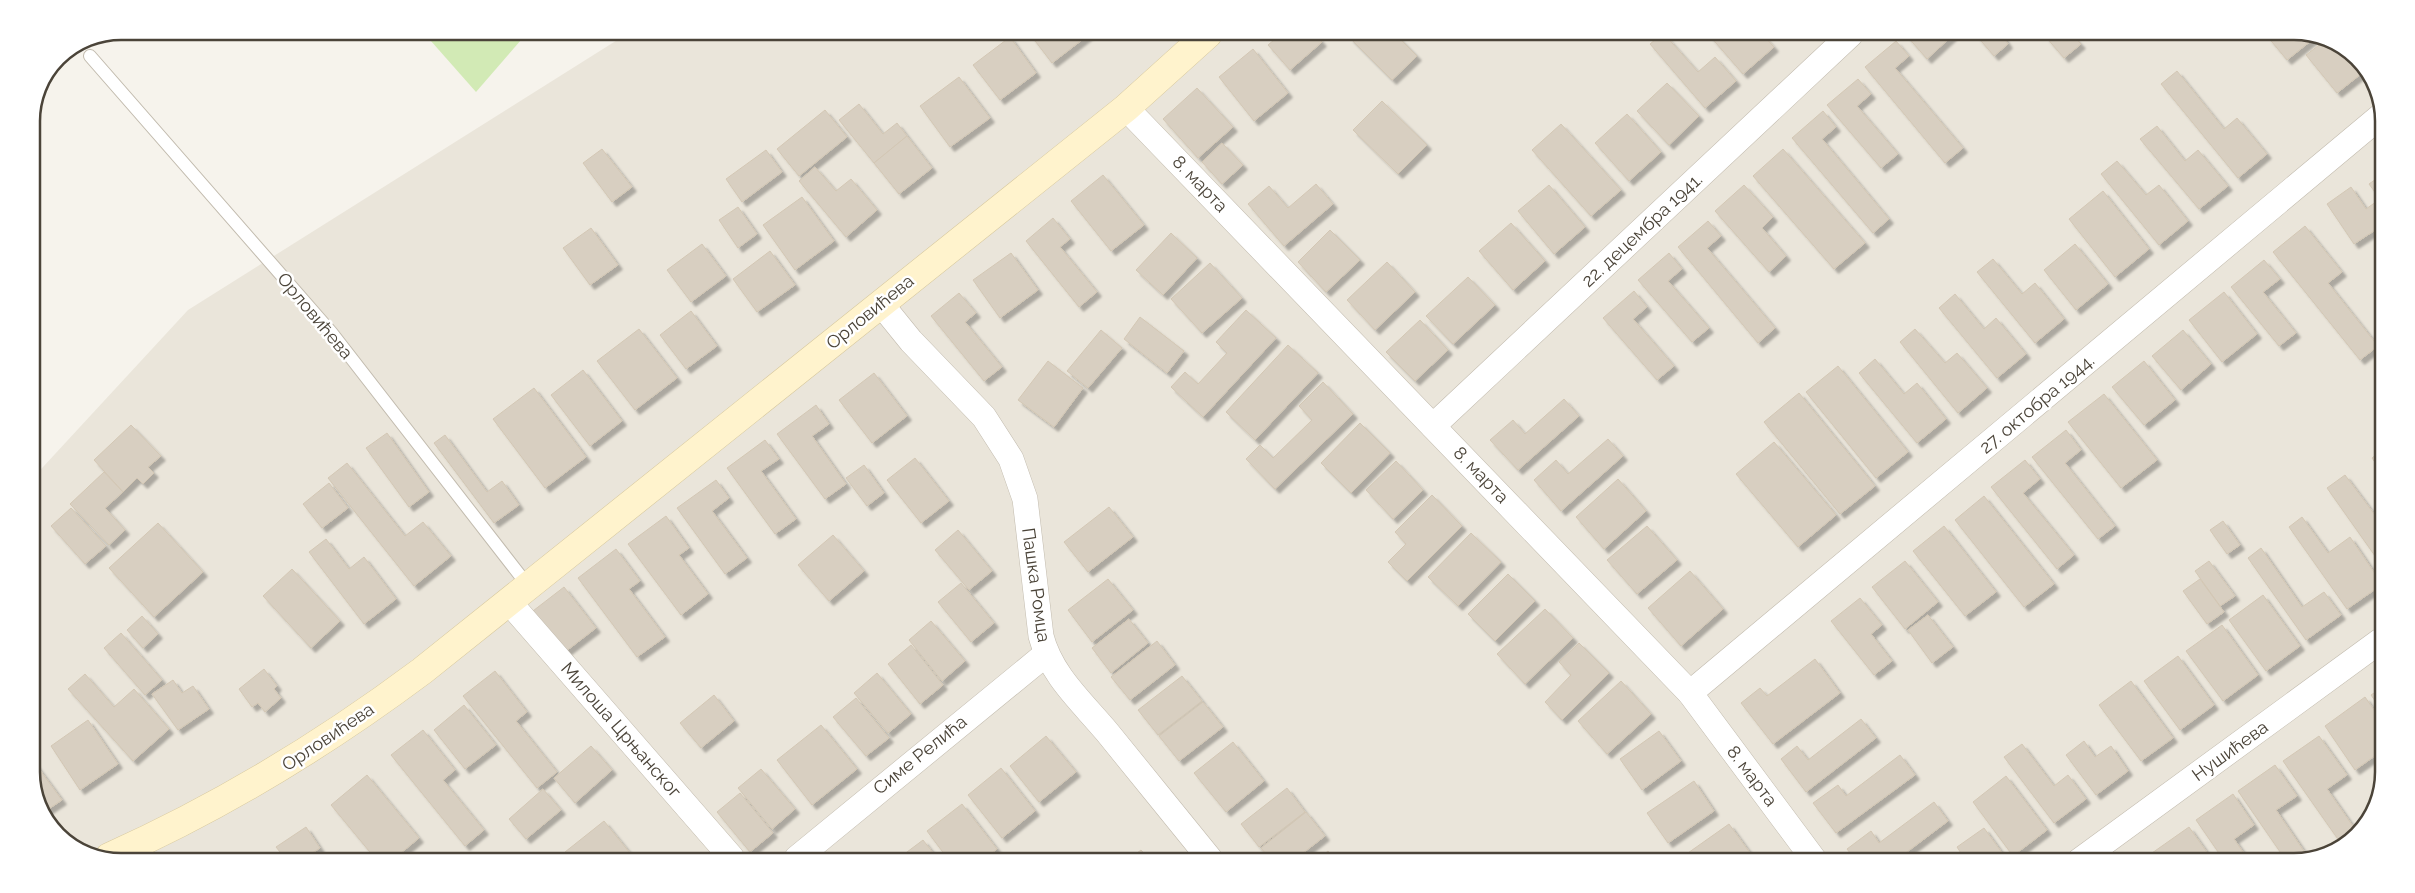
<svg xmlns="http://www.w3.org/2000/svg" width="2415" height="893" font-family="Raleway,sans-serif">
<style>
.residential{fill:#eae5da}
.green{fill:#d2eab5}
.building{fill:#d8cfc1;stroke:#d3c7b4;filter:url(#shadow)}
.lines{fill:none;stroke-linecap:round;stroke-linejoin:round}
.lane-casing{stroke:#c2bbae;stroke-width:14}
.street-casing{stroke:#c2bbae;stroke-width:26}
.secondary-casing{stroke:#d6c79b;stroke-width:29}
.lane{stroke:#fff;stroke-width:12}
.street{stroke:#fff;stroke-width:25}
.secondary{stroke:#fff3cd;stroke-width:28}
.labels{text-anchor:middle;stroke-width:5;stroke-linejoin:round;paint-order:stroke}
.street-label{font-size:18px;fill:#4b4439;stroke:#fff}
.rim{fill:none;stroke:#4b4439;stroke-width:2.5}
</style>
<defs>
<filter id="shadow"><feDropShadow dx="4.5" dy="4.5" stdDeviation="1" flood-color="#0004"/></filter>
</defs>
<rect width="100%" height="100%" fill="#f6f3ec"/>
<polygon class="residential" points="630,32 2323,36 2365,67 2384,115 2379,801 2348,843 2294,862 92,857 50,827 31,778 31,480 188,310"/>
<polygon class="green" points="423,32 528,32 476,92"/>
<g class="building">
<polygon points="1029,33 1091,33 1052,63"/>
<polygon points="1281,34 1315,34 1322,42 1290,70 1268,45"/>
<polygon points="1353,34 1395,34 1417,56 1392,80 1349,37"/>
<polygon points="1661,35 1665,35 1698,72 1715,57 1736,81 1705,108 1650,44"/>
<polygon points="1709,35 1732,35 1736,38 1740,35 1763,35 1774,47 1743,74"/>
<polygon points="1906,35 1953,35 1927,59"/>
<polygon points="1976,35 2002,35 2008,44 1994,56"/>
<polygon points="2045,36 2073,36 2081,44 2064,58"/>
<polygon points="2267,36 2317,36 2287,60"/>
<polygon points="1010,37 1036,73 1000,100 973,65"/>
<polygon points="2327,39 2366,70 2337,93 2306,55"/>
<polygon points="1896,41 1909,56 1895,68 1963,148 1945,163 1865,67"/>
<polygon points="1253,49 1288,93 1254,121 1219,77"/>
<polygon points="2177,71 2224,129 2237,118 2267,154 2238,178 2161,84"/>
<polygon points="959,77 990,118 950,147 920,106"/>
<polygon points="1858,79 1871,94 1857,106 1898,154 1881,168 1827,105"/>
<polygon points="1667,83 1699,116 1669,145 1637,111"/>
<polygon points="1197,88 1233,127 1198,158 1163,119"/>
<polygon points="1382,101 1427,145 1398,174 1353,130"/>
<polygon points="859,104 883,134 897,123 907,136 874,163 839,120"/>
<polygon points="825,110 847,137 799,176 777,149"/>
<polygon points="1823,111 1836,127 1822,139 1889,219 1873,233 1792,138"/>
<polygon points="1627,114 1661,152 1629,181 1595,143"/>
<polygon points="1561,124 1621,190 1591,216 1532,150"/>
<polygon points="2157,126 2185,161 2198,150 2228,186 2199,209 2140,139"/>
<polygon points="907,136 932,168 899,194 874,163"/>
<polygon points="1222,143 1243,165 1222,184 1202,162"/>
<polygon points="602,149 632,187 612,202 583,163"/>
<polygon points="1783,149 1865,243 1834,269 1753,176"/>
<polygon points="766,150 782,172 742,202 726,179"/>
<polygon points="2117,161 2146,195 2159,185 2188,221 2159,245 2101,174"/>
<polygon points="815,167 836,191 851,179 877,210 846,237 799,181"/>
<polygon points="2383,174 2383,225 2354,244 2327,204 2351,187 2366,209 2380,199 2369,184"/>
<polygon points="1103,175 1144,225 1111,251 1071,201"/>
<polygon points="1316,184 1333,204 1284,246 1248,204 1269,186 1288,208"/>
<polygon points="1549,185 1585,227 1554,254 1518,211"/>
<polygon points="1744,185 1773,217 1762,228 1786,256 1769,272 1715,211"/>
<polygon points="2103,191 2149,249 2115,277 2069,219"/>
<polygon points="802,197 834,241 795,270 763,225"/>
<polygon points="738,207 757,234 738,248 719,220"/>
<polygon points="1053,218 1070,239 1060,247 1097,292 1079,307 1026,241"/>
<polygon points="1708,221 1721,236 1707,248 1775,328 1758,343 1678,247"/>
<polygon points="1511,223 1545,261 1513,290 1479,251"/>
<polygon points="2305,226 2342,272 2328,283 2378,346 2360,360 2273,252"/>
<polygon points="591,228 618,265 590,285 563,248"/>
<polygon points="1330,230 1360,260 1326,292 1298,262"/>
<polygon points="1171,233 1197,258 1163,295 1136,270"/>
<polygon points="702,244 726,276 691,302 667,270"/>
<polygon points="2075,244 2108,284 2076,310 2044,270"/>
<polygon points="770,251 795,285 757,312 733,279"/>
<polygon points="1011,253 1038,290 1000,318 973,280"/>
<polygon points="1669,253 1682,269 1668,281 1709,328 1692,342 1638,280"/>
<polygon points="1993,259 2022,294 2035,283 2064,319 2035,343 1977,272"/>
<polygon points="2264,260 2280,279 2263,292 2296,333 2279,346 2231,287"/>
<polygon points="1387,262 1415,292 1375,330 1347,300"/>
<polygon points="1210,263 1242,298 1202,333 1171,299"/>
<polygon points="1468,277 1495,305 1453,344 1426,316"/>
<polygon points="1634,291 1647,307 1633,319 1674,366 1657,380 1603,318"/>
<polygon points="2224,292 2257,334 2222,362 2189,320"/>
<polygon points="959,293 976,313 965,322 1002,367 984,381 931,316"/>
<polygon points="1955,294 1984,329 1996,318 2026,354 1997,378 1939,308"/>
<polygon points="1246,310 1276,338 1203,417 1171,387 1185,372 1198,384 1227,353 1216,342"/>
<polygon points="691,311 717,346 686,369 660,335"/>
<polygon points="1140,317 1184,351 1167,373 1124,339"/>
<polygon points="1420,320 1448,350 1415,381 1386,352"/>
<polygon points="639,329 677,378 635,410 597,361"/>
<polygon points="1915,329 1945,363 1957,353 1987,388 1958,413 1900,342"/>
<polygon points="1101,330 1122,348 1088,388 1067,371"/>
<polygon points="2183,330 2211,364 2181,390 2152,356"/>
<polygon points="1288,345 1318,373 1255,440 1226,412"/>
<polygon points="1875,359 1904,394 1917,383 1946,419 1917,443 1859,373"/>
<polygon points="1048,361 1083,388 1054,427 1018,400"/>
<polygon points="2144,361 2175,400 2144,425 2112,387"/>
<polygon points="1838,366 1908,452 1876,478 1806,392"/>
<polygon points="583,370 622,421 590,446 551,395"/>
<polygon points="874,373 907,416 872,443 839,400"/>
<polygon points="1323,382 1353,414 1275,489 1246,459 1260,445 1273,458 1312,420 1299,406"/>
<polygon points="534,388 586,457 545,488 493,419"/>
<polygon points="1799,393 1875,486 1840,514 1764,422"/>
<polygon points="2104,394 2157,460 2121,488 2068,422"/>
<polygon points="1564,399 1579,416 1518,470 1490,440 1513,420 1525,434"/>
<polygon points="816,405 829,424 812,436 846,484 825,499 777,434"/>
<polygon points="1360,423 1390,453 1351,493 1321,463"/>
<polygon points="131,425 161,456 148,467 154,473 143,484 137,478 123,492 94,460"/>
<polygon points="2066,430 2081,450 2065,463 2115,526 2098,539 2032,457"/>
<polygon points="387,433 429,492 409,507 366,448"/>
<polygon points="445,435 487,492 502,481 519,505 494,523 434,443"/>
<polygon points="1608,439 1623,456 1561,511 1534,480 1556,460 1568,474"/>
<polygon points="765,440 779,459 761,471 796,519 775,534 727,468"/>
<polygon points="1774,442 1836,515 1798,547 1736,474"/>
<polygon points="2381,451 2381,471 2372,458"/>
<polygon points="915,458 949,501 921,523 887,480"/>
<polygon points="2025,460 2040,479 2023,493 2074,555 2057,569 1991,487"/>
<polygon points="1396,461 1423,490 1393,519 1366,490"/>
<polygon points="347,463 405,536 423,522 451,556 414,586 328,478"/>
<polygon points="864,465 884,493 867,506 846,478"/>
<polygon points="104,472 123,492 105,508 125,530 109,545 70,504"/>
<polygon points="2345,475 2381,523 2380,563 2327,488"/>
<polygon points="1618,479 1646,511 1604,549 1576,517"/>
<polygon points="716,480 729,498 712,511 747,558 725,574 677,508"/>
<polygon points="329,483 348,508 322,528 303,504"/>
<polygon points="1432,495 1462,526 1407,581 1388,562 1406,544 1395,532"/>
<polygon points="1984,496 2054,584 2024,607 1955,520"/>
<polygon points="1109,507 1133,537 1088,572 1064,542"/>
<polygon points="71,508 106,546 85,564 51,526"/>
<polygon points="666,516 689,548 679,555 708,594 681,615 628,544"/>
<polygon points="2302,517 2328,553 2350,537 2380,581 2380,586 2347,609 2289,527"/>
<polygon points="2223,521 2240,545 2227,554 2210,530"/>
<polygon points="158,523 203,572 154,617 109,568"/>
<polygon points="1647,526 1677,560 1637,594 1607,560"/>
<polygon points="1944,526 1996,592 1965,616 1913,551"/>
<polygon points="958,530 992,571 969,590 935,550"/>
<polygon points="1471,533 1501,562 1458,606 1428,577"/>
<polygon points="833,535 864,571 829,601 798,565"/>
<polygon points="326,539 349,569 364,557 396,599 364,624 309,552"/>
<polygon points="2261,548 2302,607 2324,592 2341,615 2306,640 2248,558"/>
<polygon points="616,549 640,581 629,589 665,637 637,657 578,578"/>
<polygon points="1905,561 1938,602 1905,629 1872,587"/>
<polygon points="2209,561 2235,596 2220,606 2195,571"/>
<polygon points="292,569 340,621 311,648 263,596"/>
<polygon points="1690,571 1723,609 1681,646 1648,608"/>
<polygon points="1508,574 1535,601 1495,641 1468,614"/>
<polygon points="1108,579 1133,610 1092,642 1068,610"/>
<polygon points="2200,579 2224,612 2207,624 2183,591"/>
<polygon points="961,583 994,623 971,642 938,602"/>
<polygon points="564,587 596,628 561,655 529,614"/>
<polygon points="2263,595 2300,646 2266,671 2229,620"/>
<polygon points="1860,598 1882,625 1871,634 1892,661 1874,675 1831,621"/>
<polygon points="1545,609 1573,638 1525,684 1497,654"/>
<polygon points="1928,615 1953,647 1932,663 1908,630"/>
<polygon points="142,616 158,634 143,648 127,630"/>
<polygon points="1129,619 1148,643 1111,673 1092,648"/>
<polygon points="931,621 965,661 942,681 909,640"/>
<polygon points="2222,625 2258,675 2223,701 2186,651"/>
<polygon points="121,633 162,680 145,695 104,648"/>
<polygon points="1157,641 1175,665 1130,700 1111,677"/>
<polygon points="1579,643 1609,673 1562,720 1545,702 1571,675 1559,662"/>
<polygon points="911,645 943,685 920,704 888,664"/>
<polygon points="2178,656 2214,705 2180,730 2144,681"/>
<polygon points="1815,659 1840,693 1773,744 1741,703 1760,688 1767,696"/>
<polygon points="264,669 277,686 274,689 281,698 265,712 258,703 252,707 239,689"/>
<polygon points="495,671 527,712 516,721 557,772 537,788 463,696"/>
<polygon points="877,673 911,714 888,733 854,693"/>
<polygon points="85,674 114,707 134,689 169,729 133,761 68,689"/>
<polygon points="1182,676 1202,701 1158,735 1138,710"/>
<polygon points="173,680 182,693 193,686 209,709 178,730 152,694"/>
<polygon points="1621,681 1651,714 1607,754 1578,721"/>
<polygon points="2131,681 2173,738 2141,761 2099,705"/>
<polygon points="2380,689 2380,708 2371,695"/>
<polygon points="714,695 734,721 701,748 680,723"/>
<polygon points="2365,697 2379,717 2379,753 2355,770 2325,726"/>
<polygon points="856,698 889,738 866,756 833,717"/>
<polygon points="1203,702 1223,727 1179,761 1159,736"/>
<polygon points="464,705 496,745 465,769 434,730"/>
<polygon points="1861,719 1876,738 1806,792 1781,759 1797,746 1808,760"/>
<polygon points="88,720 118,764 80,790 51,746"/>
<polygon points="821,725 857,769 812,805 777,760"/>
<polygon points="423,730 455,770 443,780 484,830 465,846 391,755"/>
<polygon points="1659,731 1681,761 1642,790 1620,759"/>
<polygon points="1046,736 1076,772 1039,802 1010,766"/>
<polygon points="2319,736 2347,775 2327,789 2357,832 2348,843 2342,845 2283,761"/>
<polygon points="2084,741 2095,757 2111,746 2128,771 2096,795 2066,755"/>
<polygon points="1233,742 1264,781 1226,812 1194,773"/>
<polygon points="2022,744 2054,786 2068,775 2086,799 2054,823 2004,757"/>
<polygon points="591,746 612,770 575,803 554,778"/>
<polygon points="1900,755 1915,775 1836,833 1813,803 1838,785 1846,796"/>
<polygon points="31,758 62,800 44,812 31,778"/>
<polygon points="2275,765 2297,796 2276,810 2308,857 2294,862 2287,862 2238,791"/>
<polygon points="1001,768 1035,811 1002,838 968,795"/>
<polygon points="761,769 795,809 772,829 738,788"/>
<polygon points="367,775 419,838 395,858 374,857 331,805"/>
<polygon points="2006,776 2047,830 2013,856 1973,802"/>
<polygon points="1694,781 1714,811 1668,843 1647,813"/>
<polygon points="1287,788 1305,812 1259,847 1241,824"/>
<polygon points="543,789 561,810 526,839 509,819"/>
<polygon points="740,793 773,833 750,852 717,812"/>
<polygon points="2233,794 2254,825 2234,839 2250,862 2225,862 2196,820"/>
<polygon points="1934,802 1948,821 1895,861 1856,861 1847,849 1871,831 1879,843"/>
<polygon points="962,804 997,849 985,859 948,859 927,831"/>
<polygon points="1306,812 1325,836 1294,860 1270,859 1261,848"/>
<polygon points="604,821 630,853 623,858 570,858 565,852"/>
<polygon points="1729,824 1756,861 1678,860"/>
<polygon points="306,827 320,848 306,857 284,857 276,847"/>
<polygon points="2189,827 2211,858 2205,862 2159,861 2152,853"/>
<polygon points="1984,828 2008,861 1966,861 1957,847"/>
<polygon points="923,840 938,859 900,859 899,858"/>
<polygon points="1141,850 1149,859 1129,859"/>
<polygon points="1328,851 1335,860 1317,860"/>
</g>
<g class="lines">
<g class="lane-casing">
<polyline id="lane" points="90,56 331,332 529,587"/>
</g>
<g class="street-casing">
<g id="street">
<polyline points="1126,108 1690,693 1815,861"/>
<path d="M881 304 911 341 984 417 1011 459 1025 499 1041 636C1051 675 1081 701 1107 732 1141 774 1176 817 1210 859"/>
<polyline points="1433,426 1850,35"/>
<polyline points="509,602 732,858"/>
<polyline points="1690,693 2383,114"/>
<polyline points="797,858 1046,654"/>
<polyline points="2079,861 2380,641"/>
</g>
</g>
<g class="secondary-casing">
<path id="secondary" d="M109 857C223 806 323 745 422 671L1126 108 1208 34"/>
</g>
<use href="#lane" class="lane"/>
<use href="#street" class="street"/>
<use href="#secondary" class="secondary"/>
</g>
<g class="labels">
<g class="street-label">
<text transform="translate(1200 184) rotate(46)" y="6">8. марта</text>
<text transform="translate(1642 230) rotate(-43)" y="6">22. децембра 1941.</text>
<text transform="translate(870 312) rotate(-39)" y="6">Орловићева</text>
<text transform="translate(315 316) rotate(50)" y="6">Орловићева</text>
<text transform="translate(2037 404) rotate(-40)" y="6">27. октобра 1944.</text>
<text transform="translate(1481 475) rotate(46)" y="6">8. марта</text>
<text transform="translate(1036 585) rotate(82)" y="6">Пашка Ромца</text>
<text transform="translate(621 730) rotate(49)" y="6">Милоша Црњанског</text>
<text transform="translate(328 737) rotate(-34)" y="6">Орловићева</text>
<text transform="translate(2230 751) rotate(-36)" y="6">Нушићева</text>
<text transform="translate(920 755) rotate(-39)" y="6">Симе Релића</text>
<text transform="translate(1752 776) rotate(53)" y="6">8. марта</text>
</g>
</g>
<path d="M0 0H2415V893H0ZM121 40H2294A81 81 0 0 1 2375 121V772A81 81 0 0 1 2294 853H121A81 81 0 0 1 40 772V121A81 81 0 0 1 121 40Z" fill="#fff" fill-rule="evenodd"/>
<path class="rim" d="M121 40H2294A81 81 0 0 1 2375 121V772A81 81 0 0 1 2294 853H121A81 81 0 0 1 40 772V121A81 81 0 0 1 121 40Z"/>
</svg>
